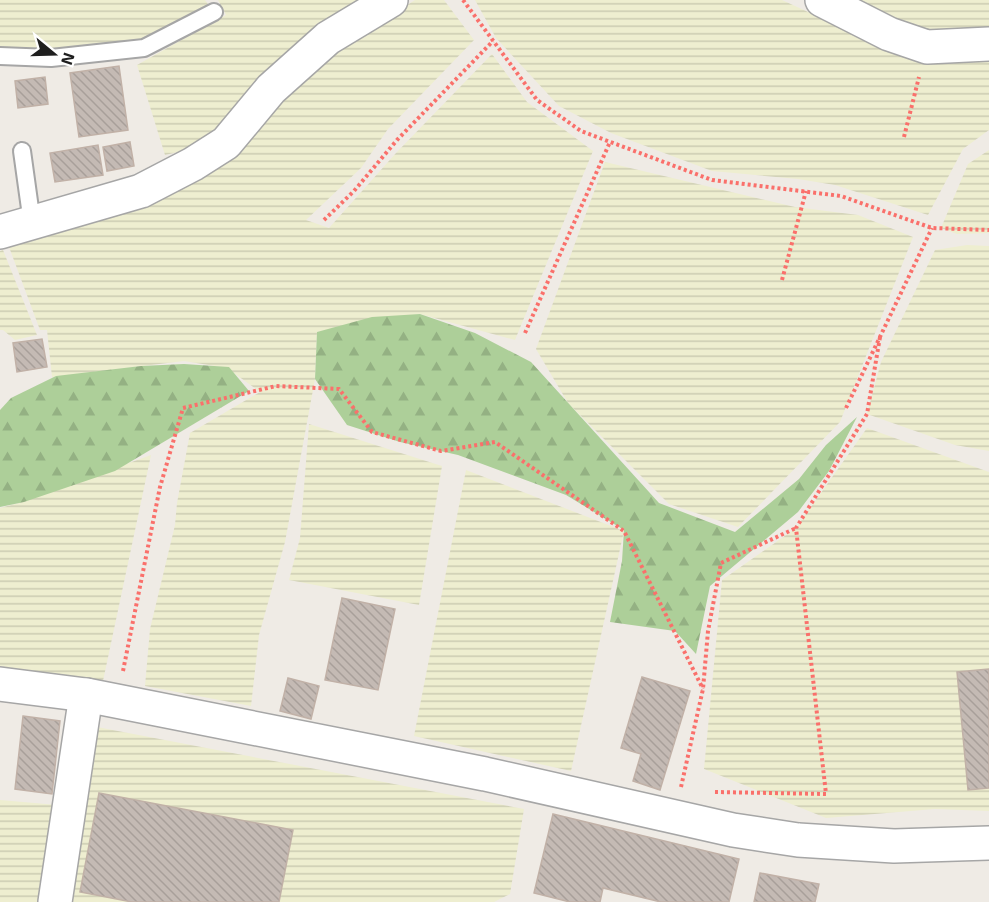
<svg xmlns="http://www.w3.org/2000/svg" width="989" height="902" font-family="'Exo 2',sans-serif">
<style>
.farmland{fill:url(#farmland-rules)}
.forest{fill:url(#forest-firs)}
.building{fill:url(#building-back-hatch);stroke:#c1b1a7;stroke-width:1.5}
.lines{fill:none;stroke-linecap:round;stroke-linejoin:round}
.service-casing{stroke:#a6a6a6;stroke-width:20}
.minor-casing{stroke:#a6a6a6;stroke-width:36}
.tertiary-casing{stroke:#a6a6a6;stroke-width:36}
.path{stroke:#fa706b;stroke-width:4;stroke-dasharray:3 3;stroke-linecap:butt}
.service{stroke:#fff;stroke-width:16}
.minor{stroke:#fff;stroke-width:33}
.tertiary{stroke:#fff;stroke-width:33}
</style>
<defs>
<pattern id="farmland-rules" width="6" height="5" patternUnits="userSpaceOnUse" patternTransform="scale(1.5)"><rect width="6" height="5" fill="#eeeed0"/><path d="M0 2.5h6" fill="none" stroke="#ccccb2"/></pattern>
<pattern id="forest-firs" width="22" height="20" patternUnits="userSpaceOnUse" patternTransform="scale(1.5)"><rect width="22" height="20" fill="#adcf99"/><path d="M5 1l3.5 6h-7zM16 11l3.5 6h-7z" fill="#94b183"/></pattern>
<pattern id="building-back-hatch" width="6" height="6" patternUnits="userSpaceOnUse" patternTransform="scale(1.5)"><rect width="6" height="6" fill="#c4bab4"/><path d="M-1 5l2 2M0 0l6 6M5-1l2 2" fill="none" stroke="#a89f9a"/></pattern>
</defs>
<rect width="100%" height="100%" fill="#efebe5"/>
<g class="farmland">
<polygon points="0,0 205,0 214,12 154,47 0,64"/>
<polygon points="218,0 363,0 218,132 191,149 165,155 137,65 226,15"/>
<polygon points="415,0 444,0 474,40 388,129 361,168 306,220 329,228 396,153 492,54 527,102 593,151 515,340 420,314 317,332 315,379 285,542 259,635 251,706 145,686 150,629 175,525 177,503 190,433 260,392 227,368 184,361 52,377 47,330 40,330 9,247 148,199 267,116 319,62"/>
<polygon points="475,0 782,0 919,63 989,58 989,130 963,149 928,215 835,185 798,179 712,171 611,133 559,106 496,38"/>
<polygon points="854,0 989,0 989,29 930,35"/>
<polygon points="989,150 989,233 957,234 941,228 968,164"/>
<polygon points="605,162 795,207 858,215 913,237 840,422 738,527 669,504 568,403 536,349"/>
<polygon points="967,245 989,246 989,451 955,445 867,414 881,362 935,250"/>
<polygon points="3,250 37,335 15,340 3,330 0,330 0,251"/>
<polygon points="309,424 442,466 419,605 289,580 300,538"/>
<polygon points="867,428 989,472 989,811 935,809 826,818 704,769 722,580 796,528"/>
<polygon points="151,455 103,681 0,666 0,508 19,503"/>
<polygon points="466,470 624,531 571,771 414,736"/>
<polygon points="97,727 524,809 510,894 494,902 0,902 0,800 69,806"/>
</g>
<g class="forest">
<polygon points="420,314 475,333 531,362 659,503 735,532 799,479 826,445 857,417 829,471 798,512 710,586 696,654 675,631 610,622 622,561 624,530 566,495 458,455 400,442 347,425 315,379 317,332 372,317"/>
<polygon points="184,364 229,367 249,391 115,471 24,502 0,507 0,410 11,398 56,376 141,366"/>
</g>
<g class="building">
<polygon points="119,66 128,130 79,137 70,73"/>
<polygon points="45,77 48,104 18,108 15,81"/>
<polygon points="130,142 134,166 107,171 103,147"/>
<polygon points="98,145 103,175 55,182 50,153"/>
<polygon points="42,339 47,367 17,372 13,343"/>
<polygon points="342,598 395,609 378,690 325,680"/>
<polygon points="989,669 989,788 968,790 957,672"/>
<polygon points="642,677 690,691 660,790 633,781 641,754 621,748"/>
<polygon points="288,678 319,686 311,719 280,711"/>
<polygon points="23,716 60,721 52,794 15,789"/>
<polygon points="99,793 293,830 279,902 132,902 80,892"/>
<polygon points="553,814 739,859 729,902 661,902 603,888 600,902 570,902 534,893"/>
<polygon points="760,873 819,884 815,902 754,902"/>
</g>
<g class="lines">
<g class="service-casing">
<g id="service">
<polyline points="0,56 51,58 144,48 214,12"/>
<polyline points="22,151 32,223"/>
</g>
</g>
<g class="minor-casing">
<g id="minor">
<polyline points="822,0 889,34 927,47 989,44"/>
<polyline points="0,232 141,191 193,164 226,143 271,89 328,38 391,0"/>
<polyline points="55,902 86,695"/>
</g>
</g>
<g class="tertiary-casing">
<polyline id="tertiary" points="0,684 86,695 485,774 733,830 798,840 894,846 989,843"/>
</g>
<g class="path">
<polyline points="463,0 537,100 581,131 712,180 841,196 932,228 989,230"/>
<polyline points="904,137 919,77"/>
<polyline points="324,220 354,191 397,140 493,41"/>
<polyline points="782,280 806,191"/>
<polyline points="525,333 610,142"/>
<polyline points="846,408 932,228"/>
<polyline points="123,671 160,487 183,408 276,386 339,389 372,432 441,451 495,442 624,531 703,689"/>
<polyline points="681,787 703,689 708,631 721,563 796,528"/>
<polyline points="715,792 826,794 796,528 867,414 880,337"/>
</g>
<use href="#service" class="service"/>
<use href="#minor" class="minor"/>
<use href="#tertiary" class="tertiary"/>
</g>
<g transform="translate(54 54) rotate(109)" stroke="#ffffff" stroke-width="4.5" paint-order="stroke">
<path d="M0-4.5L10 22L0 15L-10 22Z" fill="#1f1f1f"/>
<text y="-9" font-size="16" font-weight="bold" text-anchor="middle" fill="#1f1f1f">N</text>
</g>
</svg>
